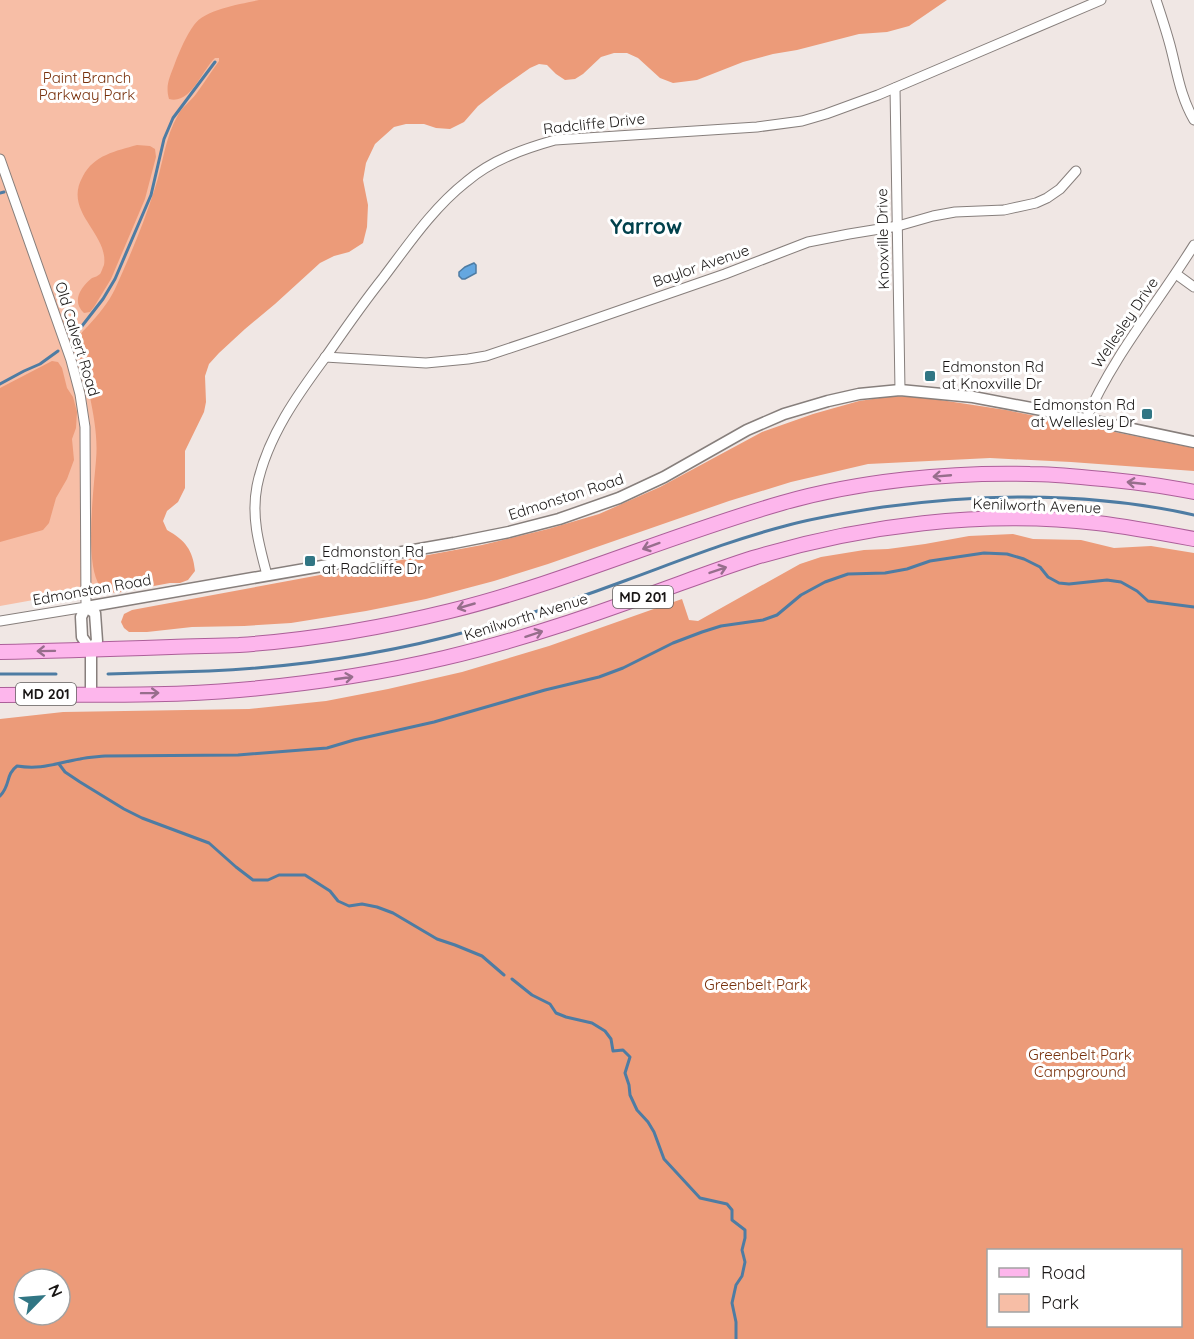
<svg xmlns="http://www.w3.org/2000/svg" width="1194" height="1339" font-family="Quicksand,sans-serif">
<style>
.green{fill:#f7bea6}
.forest{fill:#ec9b79;fill-rule:evenodd}
.water{fill:#64a7e0;stroke:#4e7ca3;stroke-width:1.5}
.lines{fill:none;stroke-linecap:round;stroke-linejoin:round}
.stream{stroke:#4e7ca3;stroke-width:3}
.minor-casing{stroke:#877f7c;stroke-width:11}
.tertiary-casing{stroke:#877f7c;stroke-width:13}
.primary-casing{stroke:#ac5f99;stroke-width:16}
.minor{stroke:#fff;stroke-width:9}
.tertiary{stroke:#fff;stroke-width:10}
.primary{stroke:#fdb6ec;stroke-width:14}
.oneway{stroke:#976e8c}
.poi-dot{fill:#317684;stroke:#fff;stroke-width:2}
.labels{text-anchor:middle;stroke-width:6;stroke-linejoin:round;paint-order:stroke}
.shield{fill:#fff;stroke:#5f5d5c;stroke-width:1.5}
.shield-label{font-size:14px;font-weight:bold;fill:#1a1716}
.park-label{font-size:15px;fill:#78300b;stroke:#fff}
.street-label{font-size:15px;fill:#1a1716;stroke:#fff}
.poi-label{font-size:15px;fill:#1a1716;stroke:#fff;text-anchor:start}
.district-label{font-size:21px;font-weight:bold;fill:#01414c;stroke:#fff}
</style>
<rect width="100%" height="100%" fill="#f0e7e4"/>
<polygon class="green" points="0,0 895,0 533,23 243,154 130,580 87,588 78,592 0,606"/>
<g class="forest">
<path d="M259 0H947L909 26 887 32 859 34 797 50 773 54 743 62 697 80 673 83 660 78 638 58 627 53H614L601 57 583 74 575 79 565 80 556 74 547 65 539 64 530 68 500 89 478 106 464 122 450 129 436 128 424 124H406L394 127 375 144 366 163 363 180 368 205 367 227 363 243 349 252 334 256 320 263 275 304 245 329 219 353 209 364 205 376 206 402 204 412 185 451V488L178 502 167 511 163 521 167 530C185 540 193 550 195 571L188 580 180 583H170L116 593C110 592 104 591 100 586 84 565 94 487 96 460 98 439 94 417 90 397 87 382 72 354 77 340 79 335 84 330 88 326 98 315 109 302 115 289 130 256 144 223 155 188 163 164 165 137 178 115 182 107 191 101 196 94 204 83 211 72 219 61V58H215C202 70 191 105 169 99 165 85 170 77 175 63 180 50 186 36 194 25 205 9 241 4 259 0Z"/>
<path d="M137 145 150 146 155 149 156 157 145 199 111 279 94 307 90 312 84 313C71 301 81 287 92 278 95 277 98 276 100 274 101 273 103 267 104 265 109 233 62 212 83 176 94 155 116 151 137 145Z"/>
<polygon points="52,361 58,362 62,368 67,388 73,397 77,412 76,428 72,439 74,460 67,479 56,498 49,523 43,530 0,542 0,388"/>
<polygon points="893,396 921,397 1006,410 1194,448 1194,471 1071,462 990,458 868,464 791,482 729,501 548,564 494,581 426,599 366,611 291,623 244,626 192,627 147,632 129,632 124,628 121,622 124,614 132,610 482,545 548,529 599,514 660,487 762,432 813,414 859,401"/>
<path d="M1013 534 1033 539 1081 540 1114 548 1151 546 1194 553V1339H0V719L63 712 249 709 326 701 388 689 462 672 549 646 682 599 689 620 698 621 800 564 821 557 864 550 888 549 925 544 969 536ZM988 1250H1180V1326H988ZM24 1279H60V1315H24Z"/>
</g>
<polygon class="water" points="474,263 476,265 476,273 465,279 462,279 459,276 459,272 465,267"/>
<g class="lines">
<g class="stream">
<polyline points="0,193 4,192"/>
<polyline points="75,335 103,299 115,279 151,195 164,139 173,118 215,62"/>
<polyline points="0,384 24,371 40,364 58,351"/>
<polyline points="0,674 56,674"/>
<path d="M108 674C142 673 175 672 209 671 297 667 387 654 473 630 525 616 576 599 627 580 679 561 731 540 785 526 817 517 850 512 883 507 985 493 1093 492 1194 515"/>
<polyline points="59,764 65,772 80,782 124,809 142,818 209,843 236,867 253,880 268,880 279,875 305,875 330,891 338,901 349,906 362,904 377,907 393,913 437,939 455,945 482,956 504,975"/>
<path d="M0 796C11 785 5 775 17 766 42 770 56 763 80 759 88 757 96 757 105 756L238 755 327 748 354 740 434 722 545 690 599 677 623 668 673 643 702 632 721 626 763 620 777 615 801 595 825 582 848 574 885 573 907 569 930 561 984 553 1007 554 1024 559 1040 567 1048 577 1059 583 1069 584 1107 580 1121 582 1137 591 1148 601 1194 607"/>
<polyline points="512,979 532,995 550,1004 556,1013 566,1017 592,1023 605,1031 611,1039 613,1051 623,1050 630,1057 625,1073 629,1085 630,1095 637,1110 648,1122 654,1132 664,1159 700,1198 727,1204 732,1210 732,1220 745,1230 745,1238 742,1250 745,1262 742,1276 736,1285 732,1303 736,1322 736,1339"/>
</g>
<g class="minor-casing">
<g id="minor">
<path d="M1156 0C1161 15 1166 30 1170 45 1177 71 1180 96 1194 120"/>
<polyline points="895,88 900,390"/>
<polyline points="0,159 71,360 80,394 85,427 86,607 0,621"/>
<polyline points="1176,274 1194,287"/>
<polyline points="325,357 426,363 468,359 486,356 546,336 725,274 808,242 849,234 898,226 933,216 955,212 1004,210 1036,203 1047,198 1060,189 1076,171"/>
<path d="M1086 419C1113 356 1158 303 1194 245"/>
<path d="M267 575C259 545 251 517 257 486 267 437 298 394 327 355 345 329 363 303 383 278 408 245 433 208 466 182 492 160 523 149 555 140L757 127 802 121 826 114 878 95 1101 0"/>
</g>
</g>
<g class="tertiary-casing">
<g id="tertiary">
<polyline points="86,607 454,543 509,532 559,519 619,498 664,477 747,430 784,414 828,401 859,394 900,390 973,397 1047,411 1194,442"/>
<polyline points="86,607 95,613 97,641 91,650 91,694"/>
<polyline points="86,607 81,617 82,637 91,650"/>
</g>
</g>
<g class="primary-casing">
<g id="primary">
<path d="M0 652C57 651 114 649 171 647 194 646 216 646 239 645 310 640 381 628 450 611 563 583 670 535 782 503 858 481 950 472 1030 474 1050 474 1071 476 1091 478 1126 481 1160 485 1194 492"/>
<path d="M0 695C79 694 160 697 239 690 308 684 376 674 444 658 508 643 570 623 631 601 672 587 712 571 753 558 863 525 982 510 1097 523 1130 527 1162 533 1194 539"/>
</g>
</g>
<use href="#minor" class="minor"/>
<use href="#tertiary" class="tertiary"/>
<use href="#primary" class="primary"/>
</g>
<defs><path id="oneway-shaft" d="M-6 0H5M1.5-3L5.5 0L1.5 3" fill="none" stroke-width="1.6" stroke-linecap="round" stroke-linejoin="round" transform="scale(1.5)"/></defs>
<g class="oneway">
<use href="#oneway-shaft" transform="translate(942 476) rotate(175)"/>
<use href="#oneway-shaft" transform="translate(1136 483) rotate(-174)"/>
<use href="#oneway-shaft" transform="translate(651 546) rotate(160)"/>
<use href="#oneway-shaft" transform="translate(718 570) rotate(-19)"/>
<use href="#oneway-shaft" transform="translate(466 606) rotate(164)"/>
<use href="#oneway-shaft" transform="translate(534 634) rotate(-18)"/>
<use href="#oneway-shaft" transform="translate(46 651) rotate(179)"/>
<use href="#oneway-shaft" transform="translate(344 678) rotate(-8)"/>
<use href="#oneway-shaft" transform="translate(150 693) rotate(-1)"/>
</g>
<g class="poi-dot">
<rect x="924" y="370" width="12" height="12" rx="3"/>
<rect x="1141" y="408" width="12" height="12" rx="3"/>
<rect x="304" y="555" width="12" height="12" rx="3"/>
</g>
<g class="labels">
<g class="shield">
<rect x="613" y="586" width="60" height="22" rx="4.5"/>
<rect x="16" y="683" width="60" height="22" rx="4.5"/>
</g>
<g class="shield-label">
<text x="643" y="602">MD 201</text>
<text x="46" y="699">MD 201</text>
</g>
<g class="park-label">
<text x="87" y="83">Paint Branch<tspan x="87" dy="17">Parkway Park</tspan></text>
<text x="756" y="990">Greenbelt Park</text>
<text x="1080" y="1060">Greenbelt Park<tspan x="1080" dy="17">Campground</tspan></text>
</g>
<g class="street-label">
<text transform="translate(594 124) rotate(-6)" y="5">Radcliffe Drive</text>
<text transform="translate(883 239) rotate(-91)" y="5">Knoxville Drive</text>
<text transform="translate(701 266) rotate(-19)" y="5">Baylor Avenue</text>
<text transform="translate(1125 323) rotate(-56)" y="5">Wellesley Drive</text>
<text transform="translate(77 339) rotate(73)" y="5">Old Calvert Road</text>
<text transform="translate(566 497) rotate(-18)" y="5">Edmonston Road</text>
<text transform="translate(1037 506) rotate(2)" y="5">Kenilworth Avenue</text>
<text transform="translate(92 590) rotate(-10)" y="5">Edmonston Road</text>
<text transform="translate(526 617) rotate(-17)" y="5">Kenilworth Avenue</text>
</g>
<g class="poi-label">
<text x="942" y="372">Edmonston Rd<tspan x="942" dy="17">at Knoxville Dr</tspan></text>
<text x="1135" y="410" text-anchor="end">Edmonston Rd<tspan x="1135" dy="17">at Wellesley Dr</tspan></text>
<text x="322" y="557">Edmonston Rd<tspan x="322" dy="17">at Radcliffe Dr</tspan></text>
</g>
<g class="district-label">
<text x="646" y="234">Yarrow</text>
</g>
</g>
<rect x="987" y="1249" width="195" height="78" fill="#ffffff" stroke="#a3a2a2" stroke-width="1.5"/>
<rect x="999" y="1268" width="30" height="9" fill="#fdb6ec" stroke="#a3a2a2" stroke-width="1.5"/>
<text x="1041" y="1279" font-size="18" fill="#1a1716">Road</text>
<rect x="999" y="1294" width="30" height="18" fill="#f7bea6" stroke="#a3a2a2" stroke-width="1.5"/>
<text x="1041" y="1309" font-size="18" fill="#1a1716">Park</text>
<g transform="translate(42 1297) rotate(65)"><circle r="28" fill="#ffffff" stroke="#a3a2a2" stroke-width="1.5"/>
<path d="M0-4.5L10 22L0 15L-10 22Z" fill="#317684"/>
<text y="-9" font-size="16" font-weight="bold" text-anchor="middle" fill="#1a1716">N</text>
</g>
</svg>
